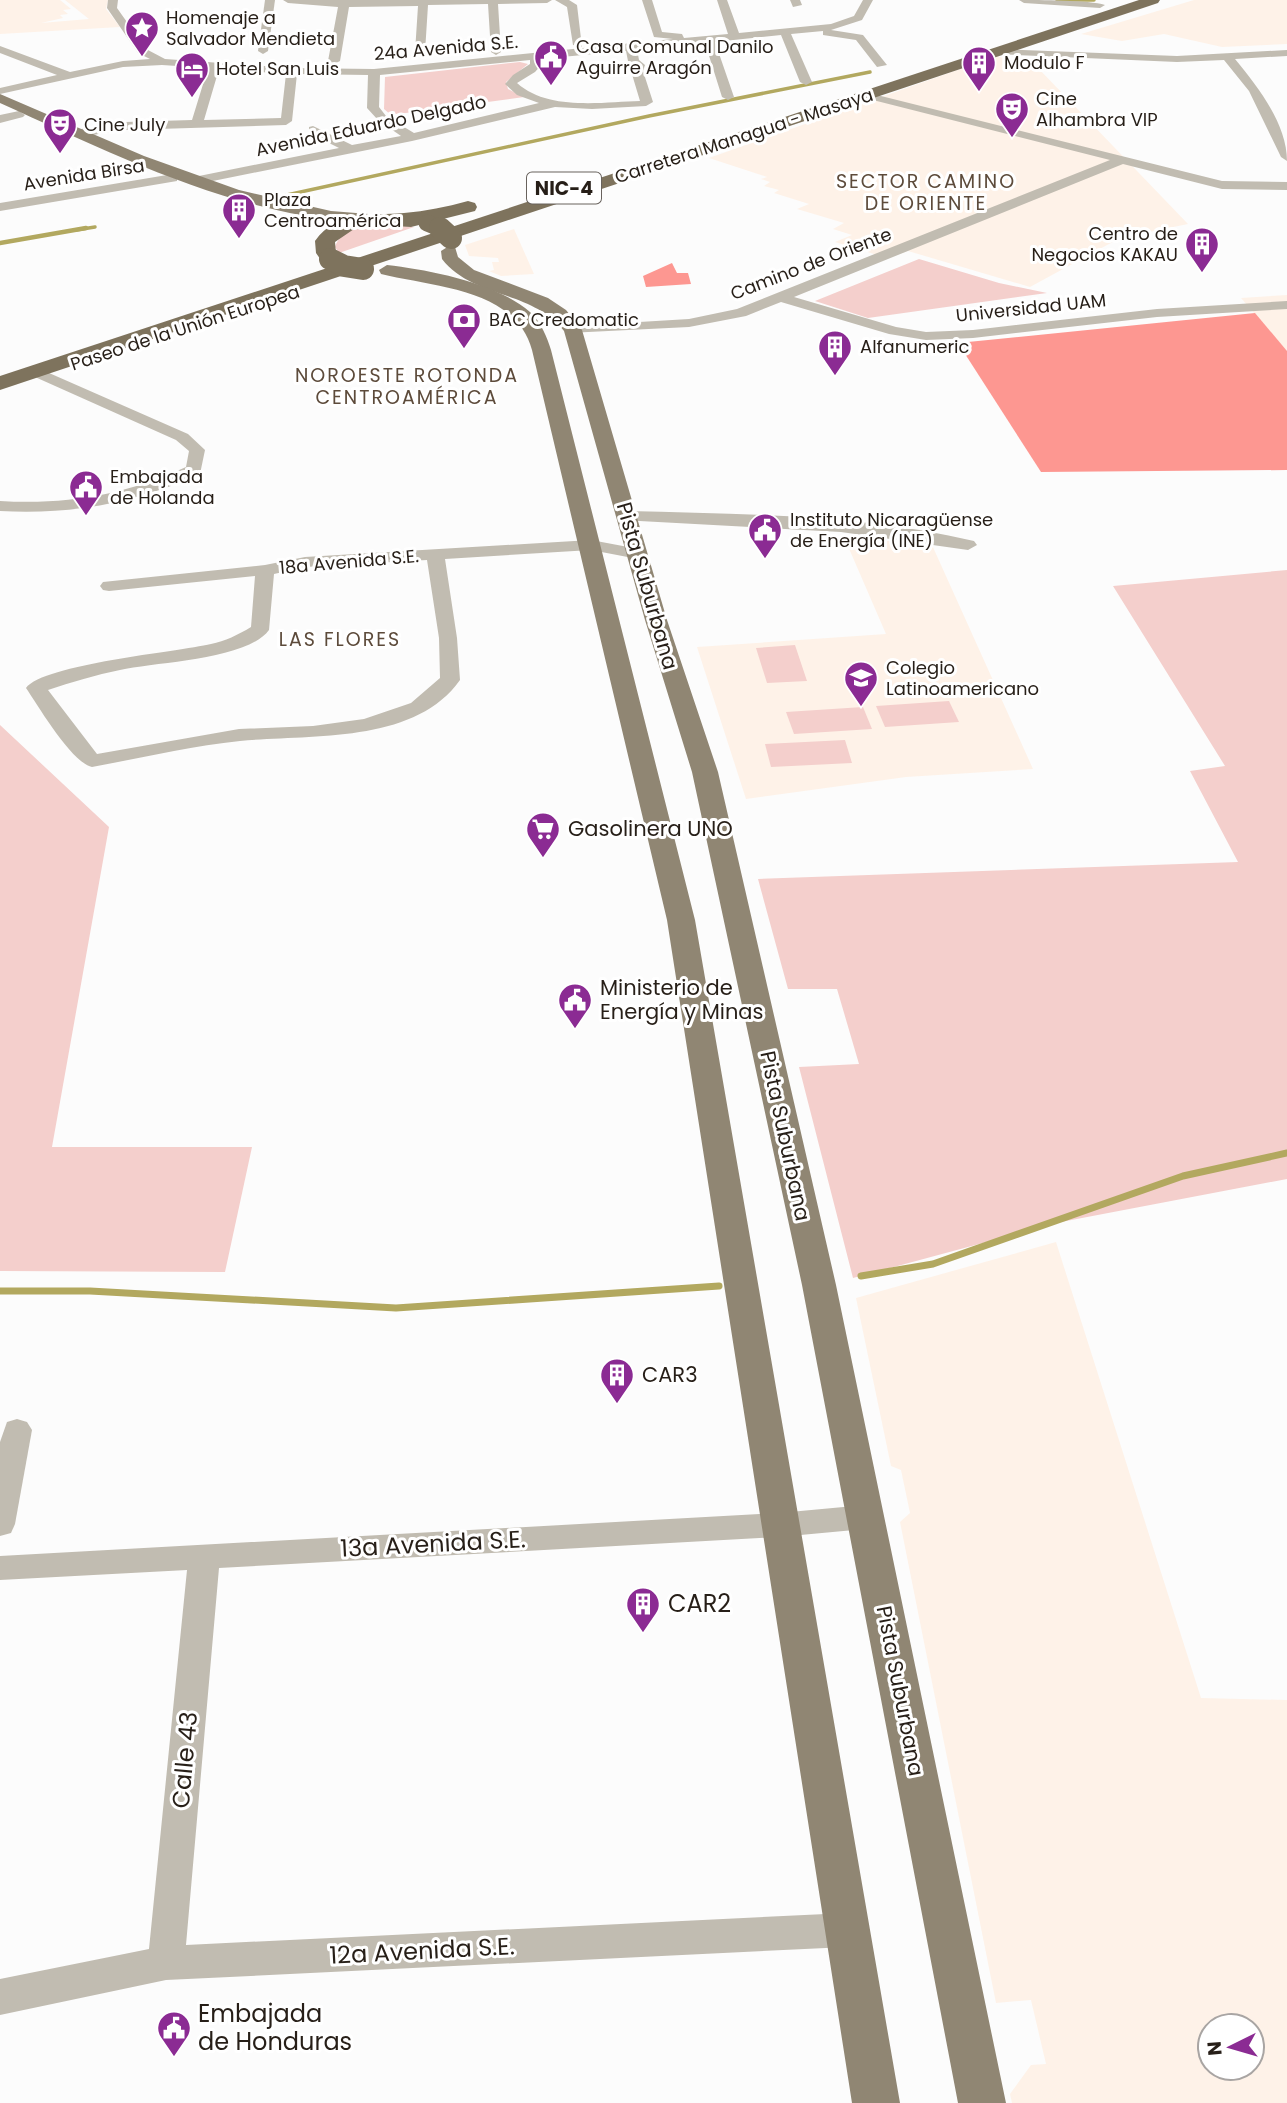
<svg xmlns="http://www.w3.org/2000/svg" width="1287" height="2103" font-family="Poppins,sans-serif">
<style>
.built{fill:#fef2e8;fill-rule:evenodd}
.green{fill:#f4cfcc}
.forest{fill:#fd9791}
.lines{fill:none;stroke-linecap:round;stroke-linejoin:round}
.stream-far2{stroke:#b2a85f;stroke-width:3.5}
.stream-far1{stroke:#b2a85f;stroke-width:4.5}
.stream{stroke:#b2a85f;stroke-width:7}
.minor{fill:#c1bcb1;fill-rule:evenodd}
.major{fill:#908673;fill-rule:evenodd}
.highway{fill:#7e735d;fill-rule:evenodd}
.highway-bridge-far1{stroke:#7e735d;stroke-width:17}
.highway-bridge{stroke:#7e735d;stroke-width:22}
.labels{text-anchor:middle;stroke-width:6;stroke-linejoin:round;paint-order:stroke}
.far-poi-label{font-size:18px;fill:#271f18;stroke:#fff;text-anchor:start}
.far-street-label{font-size:18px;fill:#271f18;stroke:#fff}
.far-neighbourhood-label{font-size:19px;letter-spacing:2px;fill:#5d4b3b;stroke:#fff}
.shield{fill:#fff;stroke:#68625d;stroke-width:2}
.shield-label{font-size:19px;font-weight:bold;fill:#271f18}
.street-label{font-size:21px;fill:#271f18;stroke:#fff}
.poi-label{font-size:21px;fill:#271f18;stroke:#fff;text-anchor:start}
.near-street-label{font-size:24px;fill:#271f18;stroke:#fff}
.near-poi-label{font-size:24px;fill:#271f18;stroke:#fff;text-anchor:start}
</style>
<rect width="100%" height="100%" fill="#fcfcfc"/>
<g class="built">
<polygon points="0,0 60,0 71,9 63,10 68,14 60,15 63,18 41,23 89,19 65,0 108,0 106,9 120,27 0,34"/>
<polygon points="1194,0 1287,0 1287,44 1222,47 1164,34 1122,41 1081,34"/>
<polygon points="997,56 1039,69 1188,224 1120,238 1030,287 908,251 887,258 835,242 852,235 833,229 844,223 797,209 809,204 774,193 779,190 764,186 770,182 761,179 767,177 709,158"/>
<polygon points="514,229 534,274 501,276 489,271 494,270 492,262 499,262 498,258 469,256 465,245"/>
<polygon points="1287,295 1287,351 1241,298"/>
<polygon points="844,537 932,545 1033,769 906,777 746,799 697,647 886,634"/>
<path d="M1056 1242 1201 1698 1287 1700V2103H1012L1010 2094 1031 2065 1046 2064 1031 2000 996 2003 900 1522 910 1513 901 1470 891 1466 856 1298ZM1210 2026H1252V2068H1210Z"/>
</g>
<g class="green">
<polygon points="520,62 528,64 506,82 508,89 524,97 391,115 384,109 385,77"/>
<path d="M379 224 414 227 339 253 335 247C341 228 362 227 379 224Z"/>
<polygon points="919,259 999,283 1047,293 868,318 815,301"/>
<polygon points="1287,570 1287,1179 1061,1222 853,1278 799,1067 859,1064 837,989 788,989 758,879 1238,862 1190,771 1225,766 1113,586"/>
<polygon points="795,645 807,681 767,683 756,648"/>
<polygon points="949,701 959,722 885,727 876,706"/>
<polygon points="863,707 872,729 794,734 786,712"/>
<polygon points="0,725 109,827 52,1147 252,1147 225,1272 0,1271"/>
<polygon points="845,740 852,763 771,767 765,744"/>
</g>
<g class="forest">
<polygon points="672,263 677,273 688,273 691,284 646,287 643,276"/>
<polygon points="1255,313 1287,351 1287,470 1041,472 958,343"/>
</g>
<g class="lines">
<g class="stream-far2">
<polyline points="1057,0 1094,0"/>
<polyline points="273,198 649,116 870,72"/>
<polyline points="76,230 95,227"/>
</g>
<polyline class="stream-far1" points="0,243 86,228"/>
<g class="stream">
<polyline points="861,1276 933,1264 1183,1176 1287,1153"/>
<polyline points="0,1291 90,1291 396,1308 719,1286"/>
</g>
<g class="minor">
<path d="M108 0H118L117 8 146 49 165 59 292 68 374 69 673 39 654 37 642 0H652L662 32 682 34 684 38 728 34 717 0H727L739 33 831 24 854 16 863 0H873L862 20 831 30 863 35 887 65 877 67 856 40 823 35V31L791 34 812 82 806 85 800 82 781 35 715 42 734 97 728 100 722 97 705 43 637 49 639 60 645 65 643 71 653 102 646 106 592 109 555 107 412 141 198 184 194 183V177L339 148 309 133V127L313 126 352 145 401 136 378 120 367 108 368 75 297 74 292 121 286 125 125 130 79 137 75 136V130L125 122 192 120 208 68 162 65 123 67 0 94V88L57 75 0 53V46L70 72 123 61 150 59 138 53 107 8ZM626 51 628 61 633 66 631 71 640 101C602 102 548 111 517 83L535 72 543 63 540 59ZM530 60V64L513 75 505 84 517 95 539 103 414 133 386 116 379 107 380 75ZM219 69 286 74 281 118 204 120Z"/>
<polygon points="265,0 275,0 268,51 263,54 258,51"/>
<polygon points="283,0 552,0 547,3 498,4 501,52 496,55 491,52 488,4 428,5 425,52 420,55 415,52 418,6 349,7 340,61 334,64 328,61 338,7 288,3"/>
<polygon points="555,0 569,0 577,5 582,47 573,45 567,7"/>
<polygon points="790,0 800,0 802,5 793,7"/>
<path d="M1019 0C1039 0 1089 0 1105 5L1100 8 1024 3Z"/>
<path d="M1000 49 1177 56 1287 50V56L1235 59C1258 87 1287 124 1287 161L1281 157 1249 91 1224 60 1177 62 996 54V50Z"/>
<polygon points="869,93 1222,181 1287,182 1287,190 1222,189 1123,164 794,297 896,327 926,332 973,330 1157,309 1287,301 1287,309 1157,317 973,338 926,340 889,334 781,302 746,316 689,327 568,333 566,330 573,326 689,319 737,309 1110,160 865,98 865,94"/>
<polygon points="19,111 25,115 23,117 0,123 0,115"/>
<polygon points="173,174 177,175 177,181 0,211 0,203"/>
<path d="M40 369 188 434 205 450 200 474C136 503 71 515 0 511V501C66 505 126 495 186 467L189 451 176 440 35 377 32 374 35 371Z"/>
<path d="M627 511C740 514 864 514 974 541L977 545 968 550 841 532 621 520 618 516Z"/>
<path d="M591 540 644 550 647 554 638 559 591 550 445 559 457 638 460 680C414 745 309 734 240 741 191 746 141 758 92 767 71 762 39 707 26 688 44 664 177 652 211 644 225 641 238 635 251 627L255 576 109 591 103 590 100 586 103 582 265 565 305 557ZM427 560 439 638 440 678 411 703 364 719 313 726 239 729 97 754 48 690C71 682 96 675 120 670 156 662 247 660 269 630L274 574 305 567Z"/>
<polygon points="17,1419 27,1422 32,1430 15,1524 11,1533 0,1536 0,1442 7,1422"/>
<polygon points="865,1505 876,1509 880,1517 876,1525 865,1529 779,1537 219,1568 186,1945 847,1913 860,1918 865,1930 860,1942 847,1947 166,1980 0,2015 0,1979 149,1949 187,1570 0,1580 0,1556 779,1513"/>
</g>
<g class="major">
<path d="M0 94 144 156 239 190 331 211 381 215 389 220C381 228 365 223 354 222 228 212 113 154 0 103Z"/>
<path d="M449 246 455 247 458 257 474 270 548 298 566 310 582 330 667 620 718 772 836 1285 1006 2103H958L802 1285 692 772 645 620 564 331C532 290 472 298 442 259L441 251Z"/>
<path d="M387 265C430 270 497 283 530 312 541 322 547 337 551 350L695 920 900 2103H852L667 920 532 350C515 288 433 287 381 274L379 270Z"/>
</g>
<g class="highway">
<polygon points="1139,0 1160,0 1158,3 0,390 0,376"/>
<path d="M468 201 475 203 477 207 475 211 411 227 377 225 357 227 335 242 336 253 340 259 337 263H323L316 253 315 241C337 210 371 216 404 213 426 211 446 207 468 201Z"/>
</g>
<polyline class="highway-bridge-far1" points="427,223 444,230"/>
<g class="highway-bridge">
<polyline points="440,228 451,238"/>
<polyline points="330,259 344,266 363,269"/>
</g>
</g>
<defs>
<g id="sight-pin" transform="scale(1.75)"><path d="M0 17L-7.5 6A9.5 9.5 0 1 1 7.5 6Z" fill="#8b2b93" stroke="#fff"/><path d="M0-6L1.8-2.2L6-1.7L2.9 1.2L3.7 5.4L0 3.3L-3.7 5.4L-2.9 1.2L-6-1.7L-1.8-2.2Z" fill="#fff"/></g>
<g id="civic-pin" transform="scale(1.75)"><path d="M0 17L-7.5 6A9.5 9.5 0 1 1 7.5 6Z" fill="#8b2b93" stroke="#fff"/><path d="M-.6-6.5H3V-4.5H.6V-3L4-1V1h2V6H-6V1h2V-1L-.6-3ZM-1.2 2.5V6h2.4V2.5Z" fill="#fff"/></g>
<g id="building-pin" transform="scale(1.75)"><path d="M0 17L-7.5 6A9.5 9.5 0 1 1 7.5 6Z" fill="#8b2b93" stroke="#fff"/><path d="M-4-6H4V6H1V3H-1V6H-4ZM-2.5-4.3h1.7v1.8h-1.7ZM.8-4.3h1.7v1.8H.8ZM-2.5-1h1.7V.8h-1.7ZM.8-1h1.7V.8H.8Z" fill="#fff"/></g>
<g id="hotel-pin" transform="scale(1.75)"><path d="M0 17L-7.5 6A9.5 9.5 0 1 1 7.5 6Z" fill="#8b2b93" stroke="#fff"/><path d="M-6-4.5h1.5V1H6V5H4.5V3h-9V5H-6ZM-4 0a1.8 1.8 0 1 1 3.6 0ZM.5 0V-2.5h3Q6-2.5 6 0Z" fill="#fff"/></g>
<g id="theatre-pin" transform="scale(1.75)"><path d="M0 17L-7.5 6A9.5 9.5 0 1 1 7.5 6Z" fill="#8b2b93" stroke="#fff"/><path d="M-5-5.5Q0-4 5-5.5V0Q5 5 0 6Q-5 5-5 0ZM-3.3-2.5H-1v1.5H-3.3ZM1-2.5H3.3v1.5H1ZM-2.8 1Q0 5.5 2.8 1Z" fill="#fff"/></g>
<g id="bank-pin" transform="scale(1.75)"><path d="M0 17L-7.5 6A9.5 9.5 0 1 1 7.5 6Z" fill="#8b2b93" stroke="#fff"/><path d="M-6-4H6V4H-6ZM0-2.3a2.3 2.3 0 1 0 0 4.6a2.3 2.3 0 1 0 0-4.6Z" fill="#fff"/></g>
<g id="school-pin" transform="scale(1.75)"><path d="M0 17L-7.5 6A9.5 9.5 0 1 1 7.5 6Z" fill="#8b2b93" stroke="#fff"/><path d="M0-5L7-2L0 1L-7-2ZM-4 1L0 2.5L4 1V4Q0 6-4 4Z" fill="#fff"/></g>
<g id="supermarket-pin" transform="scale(1.75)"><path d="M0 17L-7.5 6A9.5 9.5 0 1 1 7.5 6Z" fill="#8b2b93" stroke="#fff"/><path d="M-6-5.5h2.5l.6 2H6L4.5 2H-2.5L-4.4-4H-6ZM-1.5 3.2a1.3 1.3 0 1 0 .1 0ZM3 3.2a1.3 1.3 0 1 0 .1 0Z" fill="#fff"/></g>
</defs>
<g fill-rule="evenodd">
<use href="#sight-pin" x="142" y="28"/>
<use href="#civic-pin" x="551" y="57"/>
<use href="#building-pin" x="979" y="63"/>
<use href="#hotel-pin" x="192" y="69"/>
<use href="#theatre-pin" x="1012" y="109"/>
<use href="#theatre-pin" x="60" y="125"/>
<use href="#building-pin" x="239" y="210"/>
<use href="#building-pin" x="1202" y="244"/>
<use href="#bank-pin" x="464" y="320"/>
<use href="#building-pin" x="835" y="347"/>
<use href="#civic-pin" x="86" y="487"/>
<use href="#civic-pin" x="765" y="530"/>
<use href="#school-pin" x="861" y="678"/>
<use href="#supermarket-pin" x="543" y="829"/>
<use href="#civic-pin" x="575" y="1000"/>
<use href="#building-pin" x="617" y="1375"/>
<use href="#building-pin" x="643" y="1604"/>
<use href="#civic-pin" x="174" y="2028"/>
</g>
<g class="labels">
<g class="far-poi-label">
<text x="166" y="24">Homenaje a<tspan x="166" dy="21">Salvador Mendieta</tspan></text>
<text x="576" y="53">Casa Comunal Danilo<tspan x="576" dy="21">Aguirre Aragón</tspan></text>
<text x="1004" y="69">Modulo F</text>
<text x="216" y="75">Hotel San Luis</text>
<text x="1036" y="105">Cine<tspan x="1036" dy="21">Alhambra VIP</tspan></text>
<text x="84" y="131">Cine July</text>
<text x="264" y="206">Plaza<tspan x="264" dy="21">Centroamérica</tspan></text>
<text x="1178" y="240" text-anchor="end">Centro de<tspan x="1178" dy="21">Negocios KAKAU</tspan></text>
<text x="489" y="326">BAC Credomatic</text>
<text x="860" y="353">Alfanumeric</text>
<text x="110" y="483">Embajada<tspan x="110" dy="21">de Holanda</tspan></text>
<text x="790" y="526">Instituto Nicaragüense<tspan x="790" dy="21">de Energía (INE)</tspan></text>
<text x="886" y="674">Colegio<tspan x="886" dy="21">Latinoamericano</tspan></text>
</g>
<g class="far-street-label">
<text transform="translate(446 48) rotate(-5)" y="6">24a Avenida S.E.</text>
<text transform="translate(371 126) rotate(-12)" y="6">Avenida Eduardo Delgado</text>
<text transform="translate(744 136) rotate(-18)" y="6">Carretera Managua - Masaya</text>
<text transform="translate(84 175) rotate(-9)" y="6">Avenida Birsa</text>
<text transform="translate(811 264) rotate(-21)" y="6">Camino de Oriente</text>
<text transform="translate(1031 308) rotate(-6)" y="6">Universidad UAM</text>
<text transform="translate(185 328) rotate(-18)" y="6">Paseo de la Unión Europea</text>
<text transform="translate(349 562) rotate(-5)" y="6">18a Avenida S.E.</text>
</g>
<g class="far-neighbourhood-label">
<text x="926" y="188">SECTOR CAMINO<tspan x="926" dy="22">DE ORIENTE</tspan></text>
<text x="407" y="382">NOROESTE ROTONDA<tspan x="407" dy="22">CENTROAMÉRICA</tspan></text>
<text x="340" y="646">LAS FLORES</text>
</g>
<rect class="shield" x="527" y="172.5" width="74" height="31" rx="5"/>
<g class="shield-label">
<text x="564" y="195">NIC-4</text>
</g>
<g class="street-label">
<text transform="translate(647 586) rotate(74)" y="7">Pista Suburbana</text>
<text transform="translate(785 1136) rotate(78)" y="7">Pista Suburbana</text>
<text transform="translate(900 1691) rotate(79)" y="7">Pista Suburbana</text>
</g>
<g class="poi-label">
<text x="568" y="836">Gasolinera UNO</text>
<text x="600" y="995">Ministerio de<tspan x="600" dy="24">Energía y Minas</tspan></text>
<text x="642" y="1382">CAR3</text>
</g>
<g class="near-street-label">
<text transform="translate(433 1544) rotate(-3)" y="8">13a Avenida S.E.</text>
<text transform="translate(185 1760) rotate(-85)" y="8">Calle 43</text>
<text transform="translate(422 1951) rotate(-3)" y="8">12a Avenida S.E.</text>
</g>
<g class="near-poi-label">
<text x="668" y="1612">CAR2</text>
<text x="198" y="2022">Embajada<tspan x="198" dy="28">de Honduras</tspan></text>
</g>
</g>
<g transform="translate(1231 2047) rotate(265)"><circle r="33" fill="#ffffff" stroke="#a9a5a3" stroke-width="2"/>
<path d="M0-5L12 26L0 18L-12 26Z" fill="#8b2b93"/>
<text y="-10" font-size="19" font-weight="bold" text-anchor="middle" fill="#271f18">N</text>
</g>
</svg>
